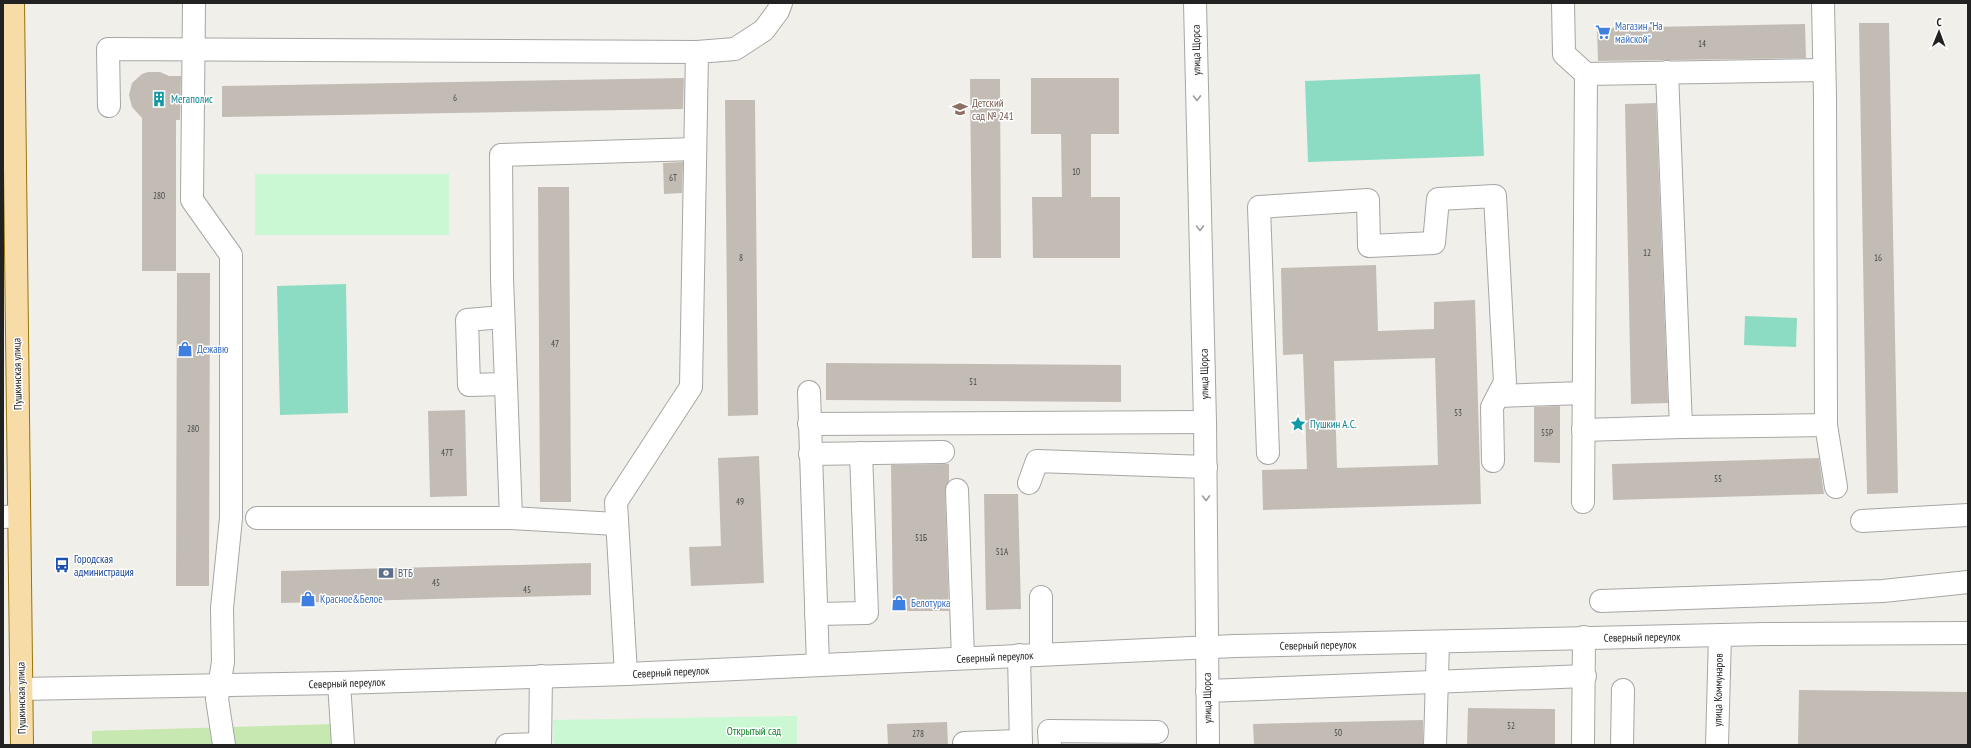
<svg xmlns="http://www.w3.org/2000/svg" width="1971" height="748" font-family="'PT Sans Narrow',sans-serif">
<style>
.grass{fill:#c8e8b2}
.park{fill:#caf8d2}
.pitch{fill:#8cdcc4}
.building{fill:#c2bcb5;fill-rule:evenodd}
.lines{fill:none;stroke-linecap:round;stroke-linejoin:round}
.minor-casing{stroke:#a6a6a6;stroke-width:24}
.major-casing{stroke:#987508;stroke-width:24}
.minor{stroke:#fff;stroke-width:22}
.major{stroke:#f8dca7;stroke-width:22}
.oneway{stroke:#9c9c9c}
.labels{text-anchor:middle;stroke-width:3;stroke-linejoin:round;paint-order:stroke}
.number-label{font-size:9px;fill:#4a4847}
.shop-label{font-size:11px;fill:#366cbe;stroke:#fff;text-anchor:start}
.street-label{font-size:11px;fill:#222;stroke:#fff}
.culture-label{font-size:11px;fill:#0d838f;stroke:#fff;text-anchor:start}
.education-label{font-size:11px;fill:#785e54;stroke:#fff;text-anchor:start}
.transit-label{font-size:11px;fill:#164399;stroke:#fff;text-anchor:start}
.service-label{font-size:11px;fill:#4e5e75;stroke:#fff;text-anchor:start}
.park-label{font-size:11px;fill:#127e24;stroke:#fff}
</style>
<rect width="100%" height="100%" fill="#f1efe9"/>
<polygon class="grass" points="336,724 337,745 92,745 92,731"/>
<g class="park">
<rect x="255" y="174" width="194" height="61"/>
<polygon points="797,716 797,745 554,745 553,720"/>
</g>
<g class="pitch">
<polygon points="1480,74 1484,156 1308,162 1305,81"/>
<polygon points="346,284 348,413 280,415 277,286"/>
<polygon points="1745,316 1797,318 1796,347 1744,345"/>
</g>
<g class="building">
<polygon points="1859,23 1889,23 1898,493 1867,494"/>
<polygon points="1805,24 1806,58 1598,61 1597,28"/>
<polygon points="148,72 160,72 169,76 181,76 180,120 176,120 176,271 142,271 142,118 132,107 129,95 132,83 142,74"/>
<polygon points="684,78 683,109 222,117 222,86"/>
<polygon points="1031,78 1119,78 1119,134 1091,134 1091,197 1120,197 1120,258 1033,258 1032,197 1062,197 1061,134 1031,134"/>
<polygon points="970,79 1000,79 1001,258 972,258"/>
<polygon points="725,100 755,100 758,415 728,416"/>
<polygon points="1656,103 1668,403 1631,404 1625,104"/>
<polygon points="683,162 682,193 664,194 663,163"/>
<polygon points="538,187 569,187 571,502 540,502"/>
<path d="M1376 265 1378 331 1434 329V302L1475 300 1481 504 1263 510 1262 470 1307 469 1303 354 1283 355 1281 268ZM1435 358 1438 465 1337 468 1334 361Z"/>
<polygon points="177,273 210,273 209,586 176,586"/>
<polygon points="826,363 1121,365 1121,402 826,400"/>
<polygon points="1560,406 1560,463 1534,462 1534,407"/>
<polygon points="465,410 467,496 430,497 428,411"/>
<polygon points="759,456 764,583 691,586 689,547 721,546 718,458"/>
<polygon points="1819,458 1824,494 1613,500 1612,464"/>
<polygon points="946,464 949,464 949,481 945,490 949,611 893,611 891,465"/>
<polygon points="984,494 1018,494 1021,609 986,610"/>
<polygon points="591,563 591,595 281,603 281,571"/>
<polygon points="1799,690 1968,692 1968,745 1798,745"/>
<polygon points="1468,708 1555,709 1555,745 1467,745"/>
<polygon points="1423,720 1423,745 1254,745 1253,724"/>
<polygon points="947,722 948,745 888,745 887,724"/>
</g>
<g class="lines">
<g class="minor-casing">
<g id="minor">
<polyline points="194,3 192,200 231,255 231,518 222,608 223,662 217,699 224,745"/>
<polyline points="1195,3 1205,422 1208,745"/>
<polyline points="1563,3 1564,54 1586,74 1824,70"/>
<polyline points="1667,72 1681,427 1826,425 1825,97 1823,3"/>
<polyline points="109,106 108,49 697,52"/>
<polyline points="503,317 467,320 469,385 506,384"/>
<polyline points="809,392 818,665"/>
<polyline points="1498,396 1583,393"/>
<polyline points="809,424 1205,422"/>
<polyline points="1826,425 1836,487"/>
<polyline points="1583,430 1681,427"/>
<polyline points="1268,453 1259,207 1368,200 1369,246 1434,243 1438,199 1495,196 1505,382 1492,407 1493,461"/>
<polyline points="810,454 943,452"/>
<polyline points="1029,483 1037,461 1206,467"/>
<polyline points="957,490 963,658"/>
<polyline points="1583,502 1586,74"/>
<polyline points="3,517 19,516"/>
<polyline points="257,518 511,518 616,524"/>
<polyline points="511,518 502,278 501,155 695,149"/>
<polyline points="1862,521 1968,515"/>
<polyline points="1601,601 1883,591 1968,582"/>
<polyline points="816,614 867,613 861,453"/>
<polyline points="1041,654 1041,597"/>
<polyline points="1019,655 1021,745"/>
<polyline points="626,674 616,502 691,387 697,52 735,49 764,30 778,11 781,3"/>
<polyline points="339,683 343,745"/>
<polyline points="21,689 339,683 626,674 1235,646 1765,634 1968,633"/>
<polyline points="1207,691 1585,676"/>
<polyline points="507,745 540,744"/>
<polyline points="540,745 541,676"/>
<polyline points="964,745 964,743 1021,741"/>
<polyline points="1050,745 1049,731 1157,732"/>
<polyline points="1435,745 1438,642"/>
<polyline points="1583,745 1584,637"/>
<polyline points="1622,745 1623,690"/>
<polyline points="1717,745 1720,636"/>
</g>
</g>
<g class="major-casing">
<polyline id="major" points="13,3 22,745"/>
</g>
<use href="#minor" class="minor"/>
<use href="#major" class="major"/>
</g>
<defs><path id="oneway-chevron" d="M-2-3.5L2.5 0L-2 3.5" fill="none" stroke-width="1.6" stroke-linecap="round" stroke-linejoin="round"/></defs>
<g class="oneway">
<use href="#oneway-chevron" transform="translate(1197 98) rotate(89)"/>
<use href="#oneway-chevron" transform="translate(1200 228) rotate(89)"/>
<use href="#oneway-chevron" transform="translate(1206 498) rotate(89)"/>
</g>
<defs>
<g id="supermarket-bare" transform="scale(1.2)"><path d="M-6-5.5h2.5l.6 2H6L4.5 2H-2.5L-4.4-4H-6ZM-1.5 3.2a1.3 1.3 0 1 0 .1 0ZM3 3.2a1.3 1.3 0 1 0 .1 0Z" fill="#3f7fe0" stroke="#fff" stroke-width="2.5" paint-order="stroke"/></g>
<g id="building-bare" transform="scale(1.2)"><path d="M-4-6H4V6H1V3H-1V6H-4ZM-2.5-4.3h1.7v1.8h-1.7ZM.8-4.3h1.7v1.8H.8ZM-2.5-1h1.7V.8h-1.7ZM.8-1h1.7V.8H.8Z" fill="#0f9aa8" stroke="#fff" stroke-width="2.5" paint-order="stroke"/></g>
<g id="school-bare" transform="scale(1.2)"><path d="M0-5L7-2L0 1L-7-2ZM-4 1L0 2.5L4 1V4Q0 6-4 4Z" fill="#8d6e63" stroke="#fff" stroke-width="2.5" paint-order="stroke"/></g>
<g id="shop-bare" transform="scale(1.2)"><path d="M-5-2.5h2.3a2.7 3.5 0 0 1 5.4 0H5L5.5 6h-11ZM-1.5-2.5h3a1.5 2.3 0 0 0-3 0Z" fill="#3f7fe0" stroke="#fff" stroke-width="2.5" paint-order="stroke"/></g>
<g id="sight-bare" transform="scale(1.2)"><path d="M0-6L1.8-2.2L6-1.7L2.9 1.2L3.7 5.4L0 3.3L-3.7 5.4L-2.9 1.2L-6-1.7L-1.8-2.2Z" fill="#0f9aa8" stroke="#fff" stroke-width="2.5" paint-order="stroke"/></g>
<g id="bus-bare" transform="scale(1.2)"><path d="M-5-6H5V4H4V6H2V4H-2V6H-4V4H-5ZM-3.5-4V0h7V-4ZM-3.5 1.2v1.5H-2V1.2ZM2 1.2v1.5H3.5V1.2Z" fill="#1a4fb4" stroke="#fff" stroke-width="2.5" paint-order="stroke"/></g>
<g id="bank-bare" transform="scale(1.2)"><path d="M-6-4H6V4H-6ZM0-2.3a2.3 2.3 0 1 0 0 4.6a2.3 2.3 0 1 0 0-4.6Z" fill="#5c6f8a" stroke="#fff" stroke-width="2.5" paint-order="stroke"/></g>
</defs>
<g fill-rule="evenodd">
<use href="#supermarket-bare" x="1603" y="32"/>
<use href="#building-bare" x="159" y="99"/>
<use href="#school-bare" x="960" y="109"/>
<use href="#shop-bare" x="185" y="349"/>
<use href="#sight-bare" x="1298" y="424"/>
<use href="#bus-bare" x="62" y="565"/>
<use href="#bank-bare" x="386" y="573"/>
<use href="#shop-bare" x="308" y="599"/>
<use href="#shop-bare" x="899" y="603"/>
</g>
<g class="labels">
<g class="number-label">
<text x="1702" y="47">14</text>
<text x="455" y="101">6</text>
<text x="1076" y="175">10</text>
<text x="673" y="181">6Т</text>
<text x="159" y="199">280</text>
<text x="1647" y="256">12</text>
<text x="741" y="261">8</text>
<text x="1878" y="261">16</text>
<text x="555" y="347">47</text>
<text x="973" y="385">51</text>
<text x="1458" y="416">53</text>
<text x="193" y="432">280</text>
<text x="1547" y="436">55Р</text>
<text x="447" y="456">47Т</text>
<text x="1718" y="482">55</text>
<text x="740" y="505">49</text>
<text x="921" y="541">51Б</text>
<text x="1002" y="555">51А</text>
<text x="436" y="586">45</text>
<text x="527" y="593">45</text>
<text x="1511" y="729">52</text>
<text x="1338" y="736">50</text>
<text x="918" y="737">278</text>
</g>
<g class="shop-label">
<text x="1615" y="30">Магазин "На<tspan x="1615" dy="13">майской"</tspan></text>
<text x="197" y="353">Дежавю</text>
<text x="320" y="603">Красное&amp;Белое</text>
<text x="911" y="607">Белотурка</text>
</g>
<g class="street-label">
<text transform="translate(1196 50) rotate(-91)" y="4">улица Щорса</text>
<text transform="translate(17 374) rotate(-91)" y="4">Пушкинская улица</text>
<text transform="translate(1204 374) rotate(-91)" y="4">улица Щорса</text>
<text transform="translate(1642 637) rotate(-1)" y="4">Северный переулок</text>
<text transform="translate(1318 645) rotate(-1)" y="4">Северный переулок</text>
<text transform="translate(995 657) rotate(-3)" y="4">Северный переулок</text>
<text transform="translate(671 672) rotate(-3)" y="4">Северный переулок</text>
<text transform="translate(347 683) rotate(-2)" y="4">Северный переулок</text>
<text transform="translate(1718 690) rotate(-89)" y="4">улица Коммунаров</text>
<text transform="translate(21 698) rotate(-91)" y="4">Пушкинская улица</text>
<text transform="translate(1207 698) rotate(-91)" y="4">улица Щорса</text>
</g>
<g class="culture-label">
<text x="171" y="103">Мегаполис</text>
<text x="1310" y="428">Пушкин А.С.</text>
</g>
<g class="education-label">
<text x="972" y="107">Детский<tspan x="972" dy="13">сад № 241</tspan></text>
</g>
<g class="transit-label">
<text x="74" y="563">Городская<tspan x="74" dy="13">администрация</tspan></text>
</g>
<g class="service-label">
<text x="398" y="577">ВТБ</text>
</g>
<g class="park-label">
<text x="754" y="735">Открытый сад</text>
</g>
</g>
<rect width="1971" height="748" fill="none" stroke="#222222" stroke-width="8"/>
<g transform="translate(1939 32) rotate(1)" stroke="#ffffff" stroke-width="3" paint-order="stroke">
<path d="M0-3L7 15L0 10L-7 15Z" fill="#222222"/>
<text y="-6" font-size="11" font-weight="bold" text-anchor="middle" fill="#222222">С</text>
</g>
</svg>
